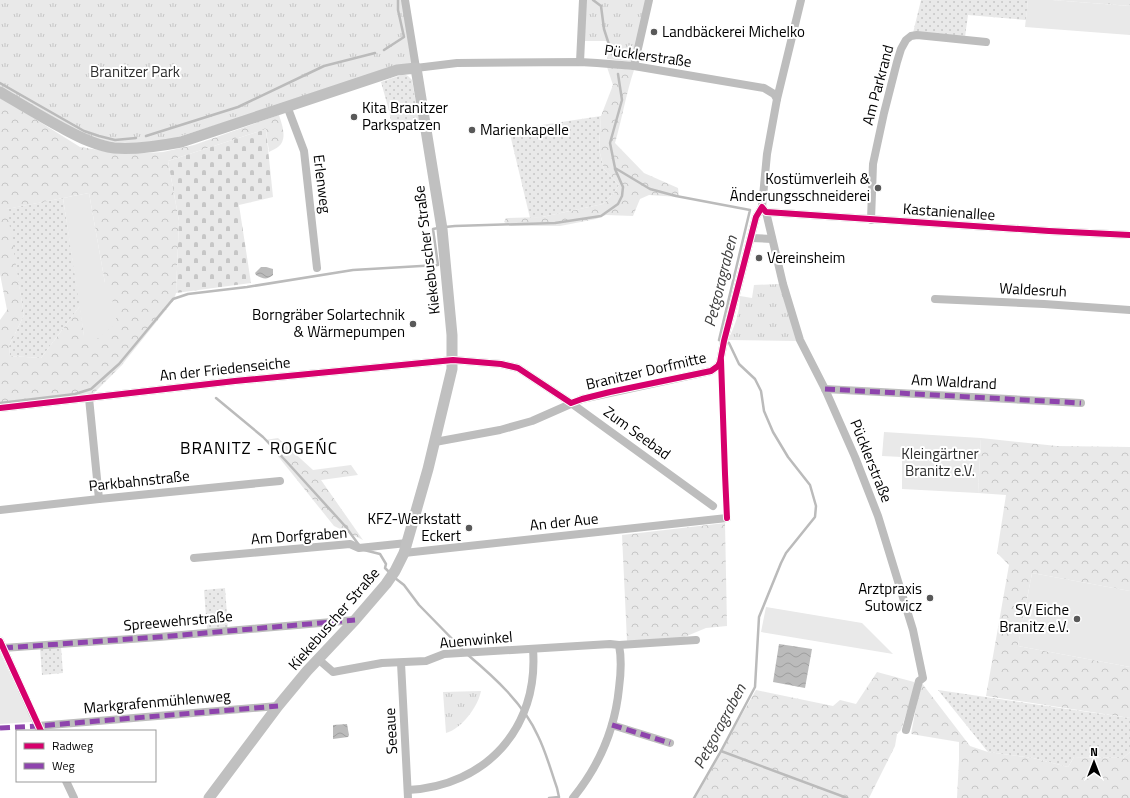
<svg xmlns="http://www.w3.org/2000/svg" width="1130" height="798" font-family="'Titillium Web',sans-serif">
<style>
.grass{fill:url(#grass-dots)}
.forest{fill:url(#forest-crowns);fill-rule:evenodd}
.cemetery{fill:url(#cemetery-stones)}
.park{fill:url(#park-tufts)}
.garden{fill:#e9e9e9}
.water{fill:url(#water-waves)}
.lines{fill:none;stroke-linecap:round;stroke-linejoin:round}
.stream{stroke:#bbb;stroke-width:2.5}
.street{stroke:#bdbdbd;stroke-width:8}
.secondary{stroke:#c0c0c0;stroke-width:11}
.quiet{stroke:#8e44ad;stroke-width:5;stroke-dasharray:10 5;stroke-linecap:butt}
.cycleway-casing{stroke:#fff;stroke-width:8}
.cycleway{stroke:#d6006c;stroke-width:6}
.poi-dot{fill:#595959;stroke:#fff;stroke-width:1.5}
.labels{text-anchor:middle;stroke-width:4;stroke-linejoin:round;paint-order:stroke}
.poi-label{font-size:15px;fill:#000;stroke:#fff;text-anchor:end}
.street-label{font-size:15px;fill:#000;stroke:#fff}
.park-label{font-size:15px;fill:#2e2e2e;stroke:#fff}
.water-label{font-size:16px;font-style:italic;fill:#3f3f3f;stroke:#fff}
.quarter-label{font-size:17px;letter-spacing:1px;fill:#000;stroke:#fff}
</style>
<defs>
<pattern id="grass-dots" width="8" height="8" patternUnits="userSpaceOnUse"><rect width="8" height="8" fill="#e9e9e9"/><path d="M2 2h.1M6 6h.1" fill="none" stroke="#c6c6c6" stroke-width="1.8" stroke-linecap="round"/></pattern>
<pattern id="forest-crowns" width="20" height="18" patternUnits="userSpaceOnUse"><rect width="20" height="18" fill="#e9e9e9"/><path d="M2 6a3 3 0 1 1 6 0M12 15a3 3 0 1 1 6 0" fill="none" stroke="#c6c6c6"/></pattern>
<pattern id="cemetery-stones" width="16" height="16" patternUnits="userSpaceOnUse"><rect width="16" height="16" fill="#e9e9e9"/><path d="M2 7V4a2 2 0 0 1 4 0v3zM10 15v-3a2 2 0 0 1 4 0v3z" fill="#c6c6c6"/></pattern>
<pattern id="park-tufts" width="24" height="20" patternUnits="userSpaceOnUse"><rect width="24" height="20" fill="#e9e9e9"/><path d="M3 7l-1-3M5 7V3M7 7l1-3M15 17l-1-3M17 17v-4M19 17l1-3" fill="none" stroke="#c6c6c6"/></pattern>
<pattern id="water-waves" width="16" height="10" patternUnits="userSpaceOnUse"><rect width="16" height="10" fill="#bbb"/><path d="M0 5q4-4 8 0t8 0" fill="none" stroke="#9f9f9f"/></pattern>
</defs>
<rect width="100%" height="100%" fill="#fff"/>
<g class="grass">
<polygon points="921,0 1028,0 1026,20 968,15 965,37 913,33"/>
<polygon points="404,74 408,76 412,80 419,121 392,125 388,107 381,82"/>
<polygon points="601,116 599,149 604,169 619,185 614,193 603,204 542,217 530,218 509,130"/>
<polygon points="63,198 80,306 41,358 10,356 9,346 24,315 6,209"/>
<polygon points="225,588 228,628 207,629 204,590"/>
<polygon points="61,647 63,673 42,675 40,648"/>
<polygon points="938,690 1130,718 1130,752 1123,758 1074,757 1068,767 1033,758 988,752"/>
</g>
<g class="forest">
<path d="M607 67 634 70C626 94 622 119 615 143L644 173 678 188 679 197 649 195 640 199 633 216 606 215 596 219 560 226H511L504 222 506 218 542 217 603 204 614 193 619 185 604 169 599 149 601 116 613 85Z"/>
<path d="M0 97 80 147 112 152 146 153 163 152 194 145 279 115C282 125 288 139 278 147 276 149 272 150 269 152L266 129 168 161 179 221 176 293 174 300 121 366 92 395 0 405V320L7 310 0 274ZM89 193 105 283H109L84 336 80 306 41 358 10 356 9 346 24 315 7 209Z"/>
<polygon points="278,438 313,470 351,465 358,475 321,480 363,540 334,526 265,440"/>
<polygon points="981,438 1057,446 1130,447 1130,591 1032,573 1018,646 1130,667 1130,718 986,696 1009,565 997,553 1006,495 978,493"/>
<polygon points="725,523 727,626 706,628 682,638 627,641 622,535"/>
<polygon points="877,672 914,682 915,686 901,730 897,734 895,746 869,798 694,798 756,690 833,706 840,700 856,704"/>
<polygon points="921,682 970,746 988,752 1033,758 1068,767 1074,757 1123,758 1130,752 1130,798 957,798 959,760 959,742 911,734"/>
</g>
<polygon class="cemetery" points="266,129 273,197 239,205 251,283 176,293 179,221 168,161"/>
<g class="park">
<polygon points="0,0 402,0 414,63 168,140 142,144 114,144 84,136 0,88"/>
<polygon points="586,0 647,0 632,62 607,59 607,41 583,41"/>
<polygon points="1052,0 1130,0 1130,6"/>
<path d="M780 284 797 341 728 340C736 323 739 315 740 296L752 298 754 285Z"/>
<path d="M481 691C478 707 461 729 446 733L443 692Z"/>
</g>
<g class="garden">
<polygon points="1028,0 1052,0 1130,6 1130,35 1025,27"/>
<polygon points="89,193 105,283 109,283 117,323 93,342 84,336 63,198"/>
<polygon points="884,432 981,438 978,493 902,489 902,457 882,456"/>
<polygon points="1032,573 1130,591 1130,667 1018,646"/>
<polygon points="766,607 862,623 893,654 761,632"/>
<polygon points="0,652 32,722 0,724"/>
</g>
<g class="water">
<path d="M261 267H266L273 269V275C267 280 263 279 256 275L255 273Z"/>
<polygon points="779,644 812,649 805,688 773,682"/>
<polygon points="347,724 349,735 348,737 333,739 333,725"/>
</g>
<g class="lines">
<g class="stream">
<polyline points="593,0 601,6 604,29 612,54"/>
<polyline points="384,50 404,37 398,10 398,0"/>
<polyline points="618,74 622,100 610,143 615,168 650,189 676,196 750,210 719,340 729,343 739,364 755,379 761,391 764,411 773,432 788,457 810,485 816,506 815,517 786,553 781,563 759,617 755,687 721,751 694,798"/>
<polyline points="0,83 84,131 99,136 115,140 136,138"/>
<polyline points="146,136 238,107 324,66 375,53"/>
<polyline points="445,227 455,226 555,223 601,216 618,204 622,196 623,187 615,169"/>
<polyline points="216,398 263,437 286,461 345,526 359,545"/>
<polyline points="0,403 75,394 91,389 119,364 173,299 188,294 247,287 353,270 438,265 433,229 438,228"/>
<polyline points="364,550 380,554 386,564 385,568 390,573"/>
<polyline points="395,578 404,585 419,605 464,651"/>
<path d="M468 655C494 677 524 704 538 736 546 752 551 771 557 788L559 797 549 798"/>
<polyline points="721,751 847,798"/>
</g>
<g class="street">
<polyline points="405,0 416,68 457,63 580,62 597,63 634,66 764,88 774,94 777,99 767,154 762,207 756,217 724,341 720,362 718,366 711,371 582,399 532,421 500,430 435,442"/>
<polyline points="580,62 583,0"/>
<polyline points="634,66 649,0"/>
<polyline points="777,99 801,0"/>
<polyline points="287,106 304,151 317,268"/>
<polyline points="762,207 766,212 783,284 800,340 825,389 855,457 878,516 913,630 923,678 919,681 906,730"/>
<polyline points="766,212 1049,231 1130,235"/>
<polyline points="871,220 873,164 884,113 897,62 901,49 906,40 911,36 917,35 986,42"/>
<polyline points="751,238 772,239"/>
<polyline points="935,299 1044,304 1130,310"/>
<polyline points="825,389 1081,403"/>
<polyline points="89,398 99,499"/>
<polyline points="0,408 235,381 453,360 501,364 518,368 571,403 713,506"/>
<polyline points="0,510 99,499 280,481"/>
<polyline points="404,553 727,518"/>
<polyline points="194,558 350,544 359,548 407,543"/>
<polyline points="0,641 40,730"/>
<polyline points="619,645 696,640"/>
<polyline points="3,648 159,637 355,620"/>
<path d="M318 659 333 672 382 663 426 661 444 654 610 644 619 645C622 660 621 673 619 688 615 729 599 766 573 798"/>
<polyline points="401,663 408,798"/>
<polyline points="612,725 670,743"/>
<polyline points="38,726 278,706"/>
<polyline points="66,781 74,798"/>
<path d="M408 790C486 786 539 728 533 649"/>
</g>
<path class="secondary" d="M0 92C22 105 43 118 66 130 81 138 97 146 114 148 136 150 160 146 181 142L397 70 416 68 442 229 452 335V369L428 469 404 553 395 571 386 584 355 620 307 671 278 706 209 798"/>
<g class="quiet">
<polyline points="825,389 1081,403"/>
<polyline points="3,648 159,637 355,620"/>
<polyline points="612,725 670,743"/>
<polyline points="0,728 38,726 278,706"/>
</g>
<g class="cycleway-casing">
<g id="cycleway">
<polyline points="721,360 725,474 727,518"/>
<polyline points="0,408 235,381 453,360 501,364 518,368 571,403 582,399 610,392 711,371 718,366 720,362 724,341 756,217 762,207 766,212 1049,231 1130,235"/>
<polyline points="0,641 41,731"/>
</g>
</g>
<use href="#cycleway" class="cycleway"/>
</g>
<g class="poi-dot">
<circle cx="654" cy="32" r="4"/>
<circle cx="354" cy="117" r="4"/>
<circle cx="472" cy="130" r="4"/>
<circle cx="878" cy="188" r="4"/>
<circle cx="759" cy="258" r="4"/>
<circle cx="413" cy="324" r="4"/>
<circle cx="469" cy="528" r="4"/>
<circle cx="930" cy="598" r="4"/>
<circle cx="1077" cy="619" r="4"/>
</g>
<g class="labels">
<g class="poi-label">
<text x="662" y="37" text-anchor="start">Landbäckerei Michelko</text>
<text x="362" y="113" text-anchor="start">Kita Branitzer<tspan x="362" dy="17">Parkspatzen</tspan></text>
<text x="480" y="135" text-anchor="start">Marienkapelle</text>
<text x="870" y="184">Kostümverleih &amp;<tspan x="870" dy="17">Änderungsschneiderei</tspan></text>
<text x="767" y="263" text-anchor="start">Vereinsheim</text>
<text x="405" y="320">Borngräber Solartechnik<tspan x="405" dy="17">&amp; Wärmepumpen</tspan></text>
<text x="461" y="524">KFZ-Werkstatt<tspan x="461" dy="17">Eckert</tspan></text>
<text x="922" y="594">Arztpraxis<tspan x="922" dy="17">Sutowicz</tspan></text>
<text x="1069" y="615">SV Eiche<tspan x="1069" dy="17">Branitz e.V.</tspan></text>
</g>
<g class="street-label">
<text transform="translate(648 56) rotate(8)" y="5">Pücklerstraße</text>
<text transform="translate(878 85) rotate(-75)" y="5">Am Parkrand</text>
<text transform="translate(322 184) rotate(83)" y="5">Erlenweg</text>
<text transform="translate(949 212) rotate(4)" y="5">Kastanienallee</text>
<text transform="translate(427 250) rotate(-97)" y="5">Kiekebuscher Straße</text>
<text transform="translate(1033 290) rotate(3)" y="5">Waldesruh</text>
<text transform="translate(225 369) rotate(-6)" y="5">An der Friedenseiche</text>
<text transform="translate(646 371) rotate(-13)" y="5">Branitzer Dorfmitte</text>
<text transform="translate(954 382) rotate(3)" y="5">Am Waldrand</text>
<text transform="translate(637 433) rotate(36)" y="5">Zum Seebad</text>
<text transform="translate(871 461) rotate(68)" y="5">Pücklerstraße</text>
<text transform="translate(139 481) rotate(-6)" y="5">Parkbahnstraße</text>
<text transform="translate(564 522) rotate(-6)" y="5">An der Aue</text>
<text transform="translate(299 536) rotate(-4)" y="5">Am Dorfgraben</text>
<text transform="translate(334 619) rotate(-49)" y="5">Kiekebuscher Straße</text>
<text transform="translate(178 621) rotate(-5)" y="5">Spreewehrstraße</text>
<text transform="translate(476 640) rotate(-5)" y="5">Auenwinkel</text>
<text transform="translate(157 702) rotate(-5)" y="5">Markgrafenmühlenweg</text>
<text transform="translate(391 731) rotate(-93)" y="5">Seeaue</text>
</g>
<g class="park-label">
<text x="135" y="77">Branitzer Park</text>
<text x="940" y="459">Kleingärtner<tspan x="940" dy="17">Branitz e.V.</tspan></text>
</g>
<g class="water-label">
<text transform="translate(720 281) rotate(-76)" y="6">Petgoragraben</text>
<text transform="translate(719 726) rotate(-62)" y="6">Petgoragraben</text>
</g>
<g class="quarter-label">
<text x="259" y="454">BRANITZ - ROGEŃC</text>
</g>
</g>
<rect x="16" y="730" width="140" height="52" fill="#ffffff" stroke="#999999"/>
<rect x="24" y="743" width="20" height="6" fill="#d6006c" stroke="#999999"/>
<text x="52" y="750" font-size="12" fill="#000000">Radweg</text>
<rect x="24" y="763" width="20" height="6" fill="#8e44ad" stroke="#999999"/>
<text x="52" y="770" font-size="12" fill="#000000">Weg</text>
<g transform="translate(1094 762)" stroke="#ffffff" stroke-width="3" paint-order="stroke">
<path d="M0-3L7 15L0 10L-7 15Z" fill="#000000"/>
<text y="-6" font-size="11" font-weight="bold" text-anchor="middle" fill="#000000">N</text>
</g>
</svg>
